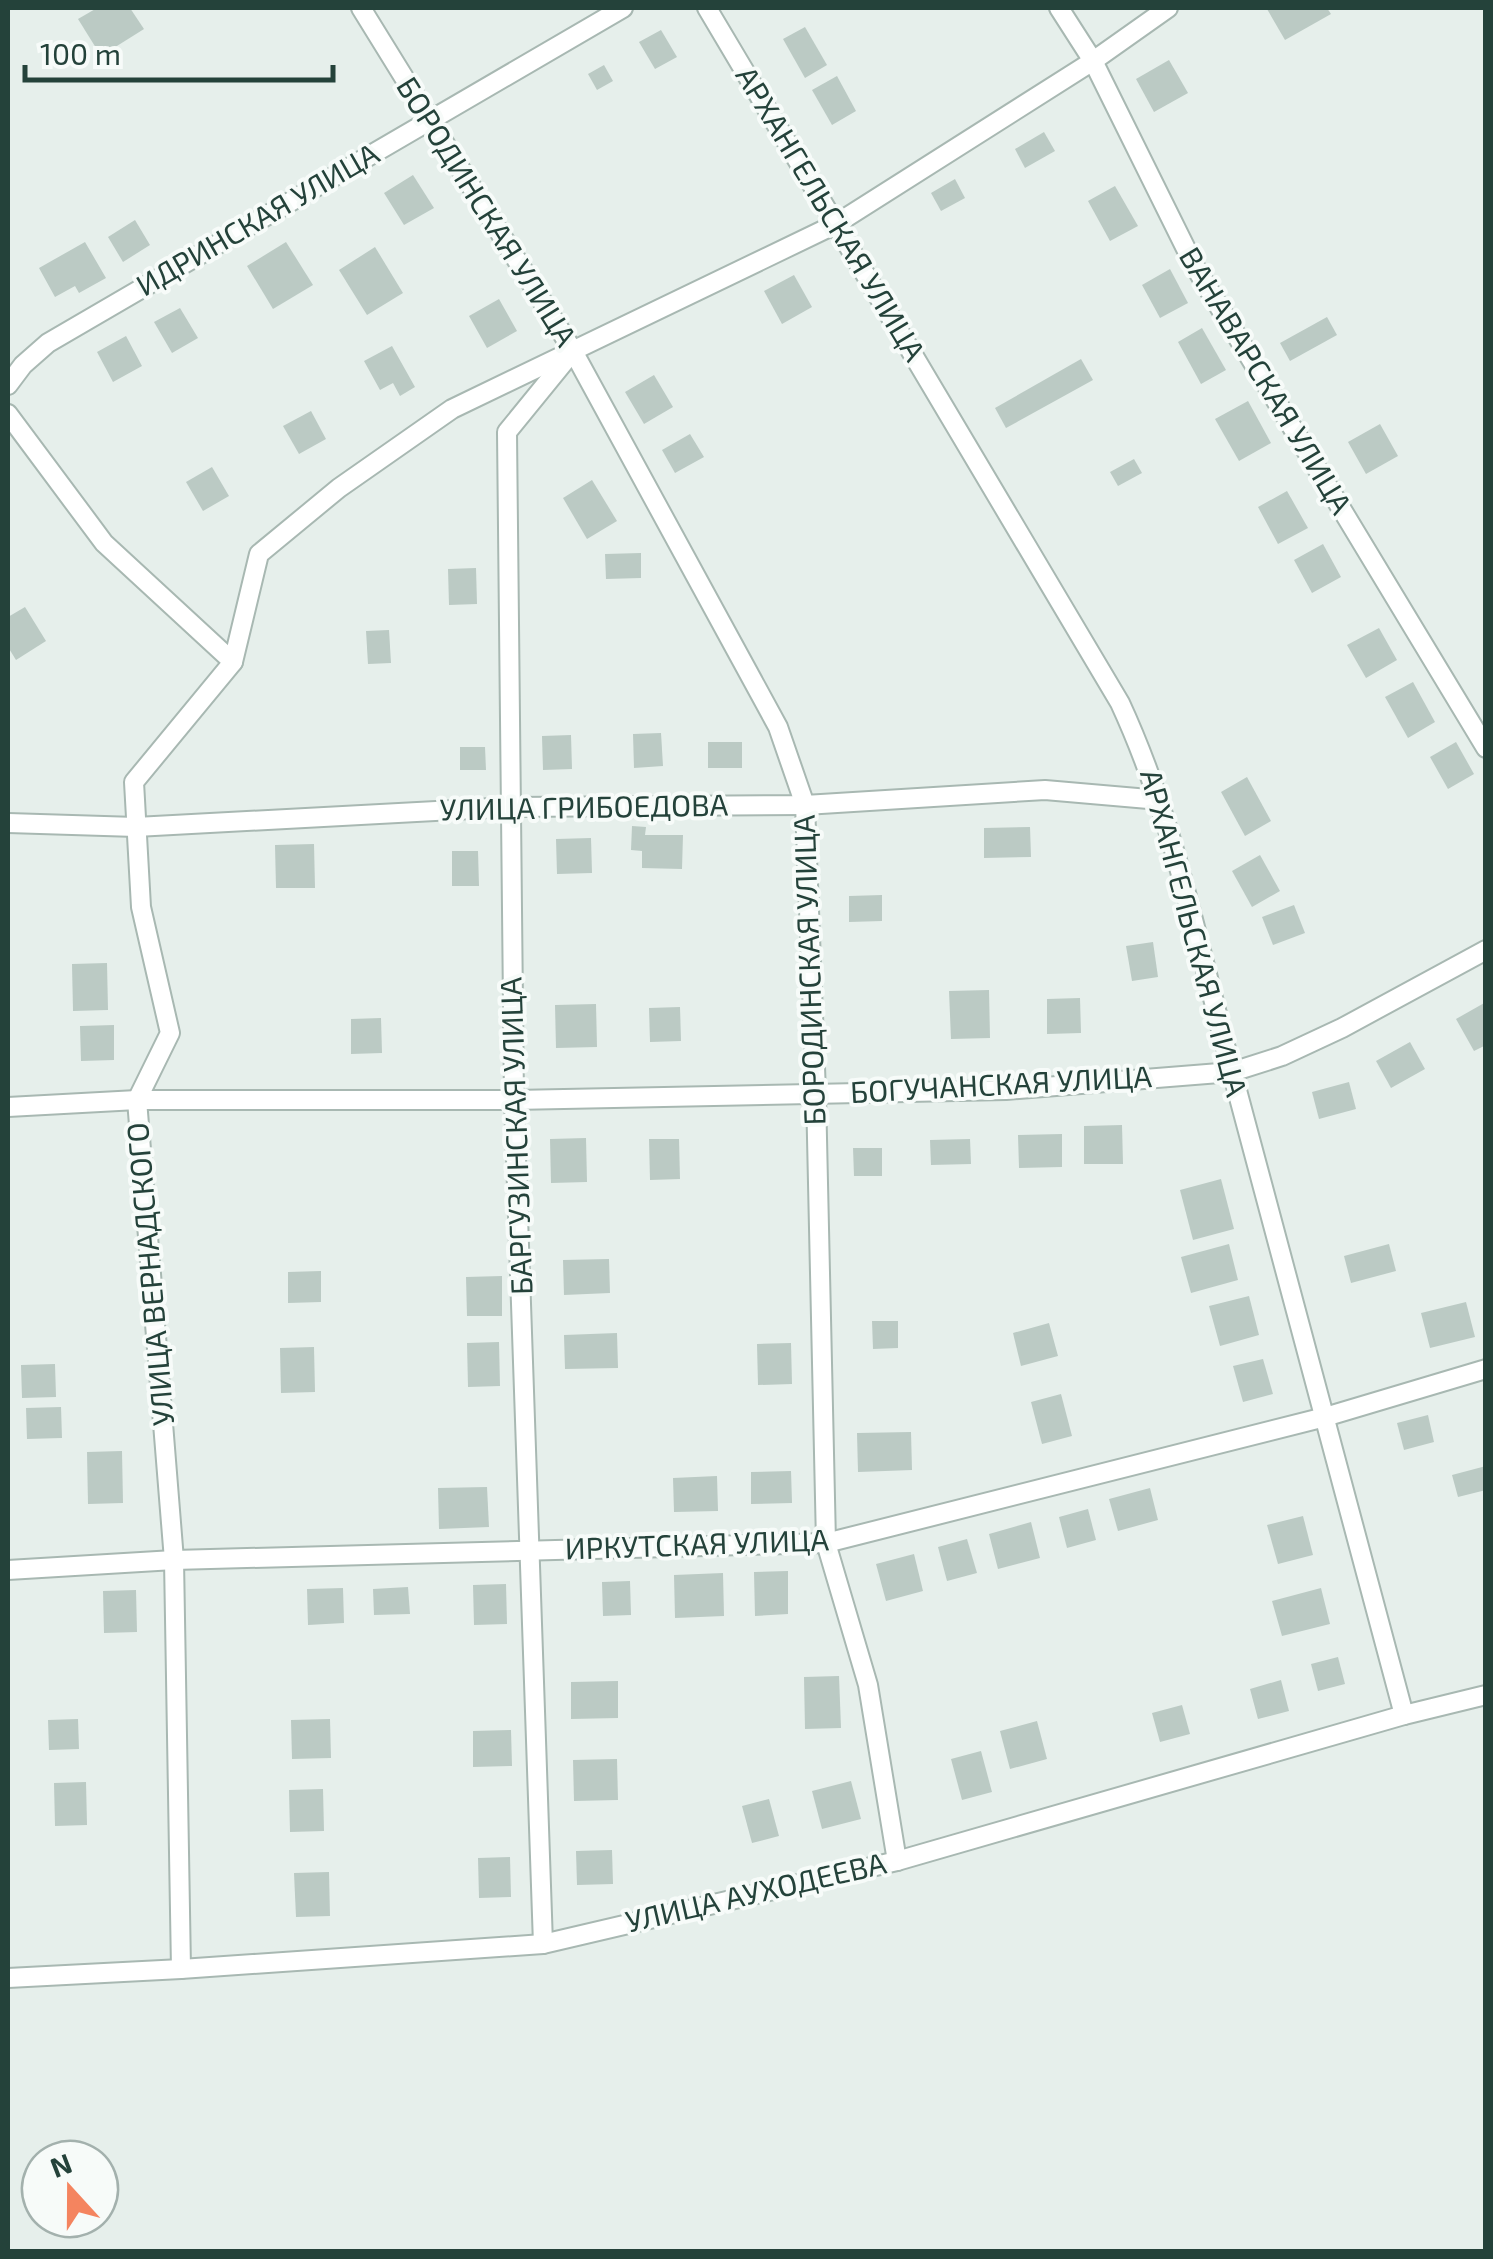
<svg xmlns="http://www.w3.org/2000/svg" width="1493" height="2259" font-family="'Exo 2',sans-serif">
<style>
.building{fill:#bbcac4}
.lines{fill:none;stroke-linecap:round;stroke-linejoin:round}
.minor-casing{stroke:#a8b8b2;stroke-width:22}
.minor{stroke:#fff;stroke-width:18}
.labels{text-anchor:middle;stroke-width:8;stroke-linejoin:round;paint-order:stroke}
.street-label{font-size:30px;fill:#24423a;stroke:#f7fbf9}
</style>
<rect width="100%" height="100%" fill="#e6efeb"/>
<g class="building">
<polygon points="97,8 130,8 144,29 101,56 78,19"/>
<polygon points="1271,8 1327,8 1331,14 1285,40 1267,9"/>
<polygon points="805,27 827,65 805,78 783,39"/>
<polygon points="661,30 677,57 655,69 639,42"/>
<polygon points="1169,60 1188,93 1154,112 1136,79"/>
<polygon points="604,65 613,81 597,90 588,74"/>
<polygon points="837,76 856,111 832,125 812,90"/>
<polygon points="1044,132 1055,151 1025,168 1015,149"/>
<polygon points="413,175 434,208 404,225 384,193"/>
<polygon points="955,179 965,198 941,211 931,193"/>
<polygon points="1115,186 1138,226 1110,241 1088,201"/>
<polygon points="135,220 150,245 123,262 108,237"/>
<polygon points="85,242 106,278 79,293 75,286 55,297 39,268"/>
<polygon points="286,242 313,285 273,309 247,266"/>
<polygon points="375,247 403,293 367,315 339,270"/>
<polygon points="1170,269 1188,303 1160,318 1142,285"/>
<polygon points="794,275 812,307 782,324 764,291"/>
<polygon points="499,299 517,331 487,348 469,316"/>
<polygon points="180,308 198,338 172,353 154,322"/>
<polygon points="1327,317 1337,335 1290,361 1280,343"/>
<polygon points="1202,328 1226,370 1201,384 1178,342"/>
<polygon points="126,336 142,366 113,382 97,352"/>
<polygon points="392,346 415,387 400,396 393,383 380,390 364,361"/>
<polygon points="1081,359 1093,380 1006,428 995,408"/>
<polygon points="654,375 673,407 644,424 625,392"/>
<polygon points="1248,401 1271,443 1239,461 1215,419"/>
<polygon points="311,411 326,439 299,454 283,426"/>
<polygon points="1380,424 1398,456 1366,474 1348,442"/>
<polygon points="690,434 704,457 675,473 662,450"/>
<polygon points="1134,459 1142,473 1118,486 1110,472"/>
<polygon points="212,467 229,496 203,511 186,482"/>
<polygon points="592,480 617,521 587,539 563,498"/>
<polygon points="1287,491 1308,528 1278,544 1258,507"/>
<polygon points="1323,544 1341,577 1312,593 1294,560"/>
<polygon points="641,553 641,578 606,579 605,554"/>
<polygon points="476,568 477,604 449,605 448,569"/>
<polygon points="25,607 46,641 16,660 8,647 8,617"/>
<polygon points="1379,628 1397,660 1366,678 1347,645"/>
<polygon points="389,630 391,663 368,664 366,631"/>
<polygon points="1413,682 1435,722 1408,738 1385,697"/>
<polygon points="661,733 663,766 634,768 633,734"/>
<polygon points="571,735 572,769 543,770 542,736"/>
<rect x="708" y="742" width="34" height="26"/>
<polygon points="1456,742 1474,774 1448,789 1430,757"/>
<polygon points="460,747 485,747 486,770 460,770"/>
<polygon points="1247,777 1271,821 1245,836 1221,792"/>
<polygon points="632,826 646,827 645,835 683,835 682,869 642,868 642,851 631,850"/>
<polygon points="1030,827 1031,857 984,858 984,828"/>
<polygon points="591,838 592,873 557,874 556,839"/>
<polygon points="314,844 315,888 276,888 275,845"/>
<polygon points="452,851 478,851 479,886 452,886"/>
<polygon points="1260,855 1280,891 1252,907 1232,871"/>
<polygon points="882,895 882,921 849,922 849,896"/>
<polygon points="1294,905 1305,933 1273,945 1262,917"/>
<polygon points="1153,942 1158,977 1132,981 1126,946"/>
<polygon points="107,963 108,1010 73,1011 72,964"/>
<polygon points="989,990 990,1038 951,1039 949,991"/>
<polygon points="1080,998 1081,1033 1047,1034 1047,999"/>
<polygon points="1486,1002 1486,1045 1474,1051 1456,1019"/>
<polygon points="596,1004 597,1047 556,1048 555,1005"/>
<polygon points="680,1007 681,1041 650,1042 649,1008"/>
<polygon points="381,1018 382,1053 351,1054 351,1019"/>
<polygon points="114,1025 114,1060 81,1061 80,1026"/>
<polygon points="1410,1042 1425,1069 1391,1088 1376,1061"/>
<polygon points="1349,1082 1356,1109 1319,1119 1312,1092"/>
<polygon points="1122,1125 1123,1164 1084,1164 1084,1126"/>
<polygon points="1062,1134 1062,1167 1019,1168 1018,1135"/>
<polygon points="586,1138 587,1182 551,1183 550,1139"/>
<polygon points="649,1139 679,1139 680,1179 650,1180"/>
<polygon points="970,1139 971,1164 931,1165 930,1140"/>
<polygon points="853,1148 882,1148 882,1176 854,1176"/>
<polygon points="1221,1179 1234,1229 1193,1240 1180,1190"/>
<polygon points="1229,1244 1238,1280 1191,1293 1181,1257"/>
<polygon points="1389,1244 1396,1271 1351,1283 1344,1256"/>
<polygon points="609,1259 610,1293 564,1295 563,1260"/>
<polygon points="321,1271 321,1302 288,1303 288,1272"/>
<polygon points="502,1276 502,1316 467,1316 466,1277"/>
<polygon points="1249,1296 1259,1335 1220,1346 1209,1306"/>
<polygon points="1466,1302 1475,1337 1430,1348 1421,1313"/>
<polygon points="872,1321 898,1321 898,1348 873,1349"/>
<polygon points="1049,1323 1058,1356 1021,1366 1013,1333"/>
<polygon points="617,1333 618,1368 565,1369 564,1335"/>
<polygon points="499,1342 500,1386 468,1387 467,1343"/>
<polygon points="791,1343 792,1384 758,1385 757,1344"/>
<polygon points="314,1347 315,1392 281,1393 280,1348"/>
<polygon points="1263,1359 1273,1394 1243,1402 1233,1366"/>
<polygon points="55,1364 56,1397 22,1398 21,1365"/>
<polygon points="1061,1394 1072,1436 1042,1444 1031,1402"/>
<polygon points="61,1407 62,1438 27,1439 26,1408"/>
<polygon points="1428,1415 1434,1442 1404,1450 1397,1423"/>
<polygon points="911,1432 912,1470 858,1472 857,1433"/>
<polygon points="122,1451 123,1503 88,1504 87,1452"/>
<polygon points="1486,1466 1486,1490 1458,1497 1452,1475"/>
<polygon points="791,1471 792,1503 751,1504 751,1472"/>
<polygon points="717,1476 718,1511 674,1512 673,1478"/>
<polygon points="487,1487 489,1527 439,1529 438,1488"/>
<polygon points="1150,1488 1158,1520 1118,1531 1109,1499"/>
<polygon points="1088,1509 1096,1540 1067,1548 1059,1517"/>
<polygon points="1303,1516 1313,1555 1278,1564 1267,1525"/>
<polygon points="1031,1522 1040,1558 998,1569 989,1534"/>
<polygon points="967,1539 977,1573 947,1581 938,1547"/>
<polygon points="914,1554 923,1591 886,1601 876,1564"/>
<polygon points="788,1571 788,1614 755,1616 754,1572"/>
<polygon points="723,1573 724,1616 675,1618 674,1575"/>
<polygon points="630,1581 631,1615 603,1616 602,1582"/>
<polygon points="506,1584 507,1624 474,1625 473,1585"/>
<polygon points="408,1587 410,1614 374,1615 373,1589"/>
<polygon points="343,1588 344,1623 308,1625 307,1589"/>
<polygon points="1321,1588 1330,1624 1282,1636 1272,1601"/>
<polygon points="136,1590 137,1632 104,1633 103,1591"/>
<polygon points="1338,1657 1345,1684 1318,1691 1311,1664"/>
<polygon points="839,1676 841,1728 805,1729 804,1677"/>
<polygon points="1281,1680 1289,1711 1258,1719 1250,1689"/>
<polygon points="618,1681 618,1718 571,1719 571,1682"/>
<polygon points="1182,1705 1190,1734 1160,1742 1152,1713"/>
<polygon points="78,1719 79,1749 49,1750 48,1720"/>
<polygon points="330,1719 331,1758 292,1759 291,1720"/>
<polygon points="1037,1721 1047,1759 1010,1769 1000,1731"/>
<polygon points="511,1730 512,1766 473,1767 473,1731"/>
<polygon points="981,1751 992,1792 962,1800 951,1759"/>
<polygon points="617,1759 618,1800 574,1801 573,1760"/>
<polygon points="851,1781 861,1819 822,1829 812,1791"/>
<polygon points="86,1782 87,1825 55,1826 54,1783"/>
<polygon points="323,1789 324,1831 290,1832 289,1790"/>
<polygon points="769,1799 779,1836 752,1843 742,1806"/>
<polygon points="612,1850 613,1884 577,1885 576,1851"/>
<polygon points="510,1857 511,1897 479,1898 478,1858"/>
<polygon points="329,1872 330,1916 296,1917 294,1873"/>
</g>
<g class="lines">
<g class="minor-casing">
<g id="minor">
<polyline points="361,8 573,351 778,727 805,805 816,1093 826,1543 868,1685 897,1861"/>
<path d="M707 8 1120 703C1176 824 1199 951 1234 1079 1291 1291 1348 1503 1404 1715"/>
<polyline points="1059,8 1093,61 1194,265 1486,748"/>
<polyline points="8,385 23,365 48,343 623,8"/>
<polyline points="8,414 104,543 233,662 134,782 141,907 170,1033 137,1100 174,1560 181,1969"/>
<polyline points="233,662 259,554 339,488 452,409 836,224 1093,61 1168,8"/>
<polyline points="8,823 136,827 511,807 805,805 1045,790 1160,800"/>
<polyline points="8,1107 137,1100 514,1100 1006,1090 1232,1072 1282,1056 1342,1028 1486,950"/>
<polyline points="8,1570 174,1560 826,1543 1325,1417 1486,1369"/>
<polyline points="543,1944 514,1100 507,432 573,351"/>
<polyline points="8,1978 181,1969 543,1944 897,1861 1404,1715 1486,1695"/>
</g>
</g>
<use href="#minor" class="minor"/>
</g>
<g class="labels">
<g class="street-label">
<text transform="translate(486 212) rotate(58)" y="10">БОРОДИНСКАЯ УЛИЦА</text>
<text transform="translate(830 214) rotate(59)" y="10">АРХАНГЕЛЬСКАЯ УЛИЦА</text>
<text transform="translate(258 220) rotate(-30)" y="10">ИДРИНСКАЯ УЛИЦА</text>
<text transform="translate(1265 381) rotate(59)" y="10">ВАНАВАРСКАЯ УЛИЦА</text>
<text transform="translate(584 808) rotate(-1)" y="10">УЛИЦА ГРИБОЕДОВА</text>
<text transform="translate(1193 933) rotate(75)" y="10">АРХАНГЕЛЬСКАЯ УЛИЦА</text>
<text transform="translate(810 970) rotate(-92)" y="10">БОРОДИНСКАЯ УЛИЦА</text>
<text transform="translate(1001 1085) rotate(-3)" y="10">БОГУЧАНСКАЯ УЛИЦА</text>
<text transform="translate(517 1136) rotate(-92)" y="10">БАРГУЗИНСКАЯ УЛИЦА</text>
<text transform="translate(151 1274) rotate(-95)" y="10">УЛИЦА ВЕРНАДСКОГО</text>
<text transform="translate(697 1545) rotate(-2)" y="10">ИРКУТСКАЯ УЛИЦА</text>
<text transform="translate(756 1893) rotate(-13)" y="10">УЛИЦА АУХОДЕЕВА</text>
</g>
</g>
<rect width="1493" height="2259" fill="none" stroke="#24423a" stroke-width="20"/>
<g transform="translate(70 2189) rotate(339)"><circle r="48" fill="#f7fbf9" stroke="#a3b1ad" stroke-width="2.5"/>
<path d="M0-8L18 38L0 25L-18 38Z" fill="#f4845f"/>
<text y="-15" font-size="28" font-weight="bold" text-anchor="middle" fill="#24423a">N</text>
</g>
<path d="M25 65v15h308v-15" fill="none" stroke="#24423a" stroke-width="5"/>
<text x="40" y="65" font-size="30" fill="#24423a" stroke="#f7fbf9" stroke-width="8" paint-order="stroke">100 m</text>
</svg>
